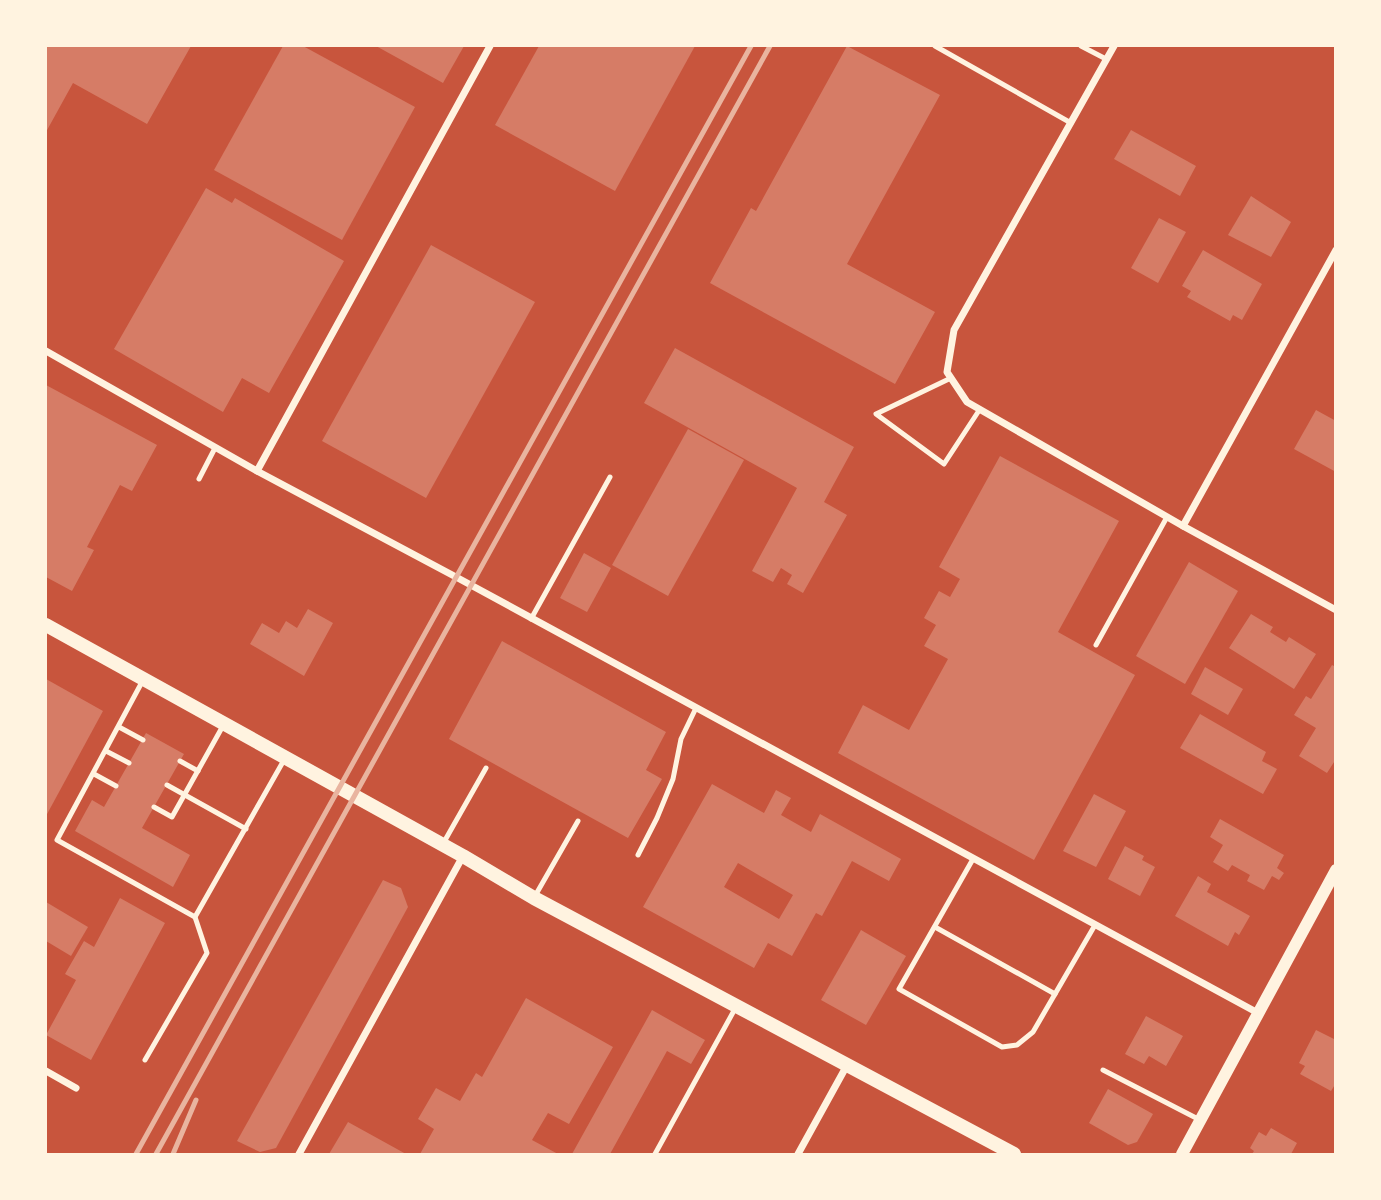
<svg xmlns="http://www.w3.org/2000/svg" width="1381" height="1200" font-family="Roboto,sans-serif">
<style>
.building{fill:#d67c66;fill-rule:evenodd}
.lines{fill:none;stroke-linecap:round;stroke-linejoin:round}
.service{stroke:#fff3e0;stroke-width:5}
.minor{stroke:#fff3e0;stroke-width:7}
.tertiary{stroke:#fff3e0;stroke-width:12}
.secondary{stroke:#fff3e0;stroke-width:14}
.rail{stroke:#e9b49f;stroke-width:5}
</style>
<rect width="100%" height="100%" fill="#c8553d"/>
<g class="building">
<polygon points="46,46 191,46 147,124 73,83 46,132"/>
<polygon points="283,46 303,46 415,107 342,240 214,170"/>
<polygon points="376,46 464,46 443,83"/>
<polygon points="539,46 695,46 615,191 495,125"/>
<polygon points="847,46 940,95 847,264 935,312 895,384 710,283 751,208 756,211"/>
<polygon points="1131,130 1196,166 1180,196 1114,159"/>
<polygon points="206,188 232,203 235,198 344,261 269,393 242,378 223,412 114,349"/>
<polygon points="1251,196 1291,222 1271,257 1228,235"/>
<polygon points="1159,218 1186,232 1158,283 1131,268"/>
<polygon points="431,245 535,302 426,498 322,441"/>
<polygon points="1203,250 1262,284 1242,320 1233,315 1230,321 1187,297 1191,291 1182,286"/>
<polygon points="675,348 854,447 824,502 847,515 803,593 787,584 792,575 781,568 773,582 752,571 797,488 644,403"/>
<polygon points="46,385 157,445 132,491 120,485 87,547 94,550 72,591 46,577"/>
<polygon points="1316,410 1336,421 1336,472 1294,449"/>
<polygon points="688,429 744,460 668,596 612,565"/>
<polygon points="1000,456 1119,521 1058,632 1135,675 1034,860 838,753 863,705 909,730 948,659 924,646 936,625 924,618 939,591 950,597 960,579 939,567"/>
<polygon points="584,553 611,568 587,612 560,598"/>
<polygon points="1189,562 1238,591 1185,684 1136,656"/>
<polygon points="308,609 333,623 304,676 250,644 262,623 279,633 286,621 297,628"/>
<polygon points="1251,614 1273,627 1270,632 1286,642 1289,637 1316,654 1294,689 1229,648"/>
<polygon points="502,641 666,732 646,770 662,779 628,838 449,739"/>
<polygon points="1332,665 1336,667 1336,759 1327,773 1299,756 1316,728 1294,715 1306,696 1311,699"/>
<polygon points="1205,667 1243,689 1228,715 1191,694"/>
<polygon points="46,679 103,711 46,816"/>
<polygon points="1200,714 1266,752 1262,761 1277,769 1263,794 1180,748"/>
<polygon points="146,733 184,754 142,828 190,855 173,887 75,831 92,800 104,807"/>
<path d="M712 784 764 813 776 790 791 798 781 815 811 832 820 814 901 859 889 881 852 861 822 916 816 913 792 956 768 943 754 968 643 907ZM738 863 793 895 779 919 724 887Z"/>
<polygon points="1094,794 1126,811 1096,867 1063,851"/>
<polygon points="1220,819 1284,855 1277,868 1284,873 1279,880 1272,876 1264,890 1247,881 1250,875 1232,865 1228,871 1213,862 1223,845 1210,837"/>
<polygon points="1125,846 1144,856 1142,860 1155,867 1140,896 1108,879"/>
<polygon points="1198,876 1211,884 1207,892 1250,916 1239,935 1235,932 1228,946 1175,916"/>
<polygon points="383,880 401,888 408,907 276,1148 260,1152 237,1141"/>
<polygon points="120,898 165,923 91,1060 46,1035 76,980 65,974 84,941 94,947"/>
<polygon points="46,902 88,927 71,956 46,941"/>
<polygon points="861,930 906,956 866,1025 821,1000"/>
<polygon points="526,998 613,1047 569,1124 548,1113 532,1140 558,1154 420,1154 434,1129 418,1119 436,1088 460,1101 476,1073 482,1077"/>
<polygon points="652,1010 705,1040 691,1064 667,1051 610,1154 572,1154"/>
<polygon points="1146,1016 1183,1036 1166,1066 1149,1056 1144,1064 1125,1054"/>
<polygon points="1316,1030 1336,1040 1336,1083 1331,1091 1300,1074 1305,1066 1299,1063"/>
<polygon points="1108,1089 1153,1114 1137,1142 1128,1145 1089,1123"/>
<polygon points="348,1122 406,1154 329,1154"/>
<polygon points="1271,1128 1297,1143 1291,1154 1252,1154 1254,1151 1250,1148 1259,1132 1266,1136"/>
</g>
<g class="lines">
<g class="service">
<polyline points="935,46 1071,123"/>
<polyline points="1081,46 1106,59"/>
<polyline points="951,378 876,414 944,464 980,409"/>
<polyline points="199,479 215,448"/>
<polyline points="531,619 610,477"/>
<polyline points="1096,645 1167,517"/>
<polyline points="142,682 57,840 195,917 284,760"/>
<polyline points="119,727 143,740"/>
<polyline points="106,751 129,763"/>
<polyline points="180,761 198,771"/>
<polyline points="94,774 116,786"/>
<polyline points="167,785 246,829"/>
<polyline points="154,807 172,817 224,724"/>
<polyline points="444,842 486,768"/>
<polyline points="638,855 657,818 673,779 681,739 696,708"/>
<polyline points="973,859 899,989 1002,1047 1017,1045 1033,1032 1095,925"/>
<polyline points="535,896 578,821"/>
<polyline points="935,927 1055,994"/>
<polyline points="145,1060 207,953 195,917"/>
<polyline points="1103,1070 1200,1120"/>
<polyline points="655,1154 736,1007"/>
</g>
<g class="minor">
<polyline points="1114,46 954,330 947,372 967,402 1183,526 1336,610"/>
<polyline points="46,351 257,471 456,577 1258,1013"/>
<polyline points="257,471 490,46"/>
<polyline points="1183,526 1336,250"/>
<polyline points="46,1071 76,1088"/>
<polyline points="299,1154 463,856"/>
<polyline points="798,1154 846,1067"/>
</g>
<polyline class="tertiary" points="1182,1154 1336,870"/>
<polyline class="secondary" points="46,625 463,856 534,898 1014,1154"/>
<g class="rail">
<polyline points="136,1154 751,46"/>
<polyline points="156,1154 770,46"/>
<polyline points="173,1154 196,1100"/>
</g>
</g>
<rect width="1381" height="1200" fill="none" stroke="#fff3e0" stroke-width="94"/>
</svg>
